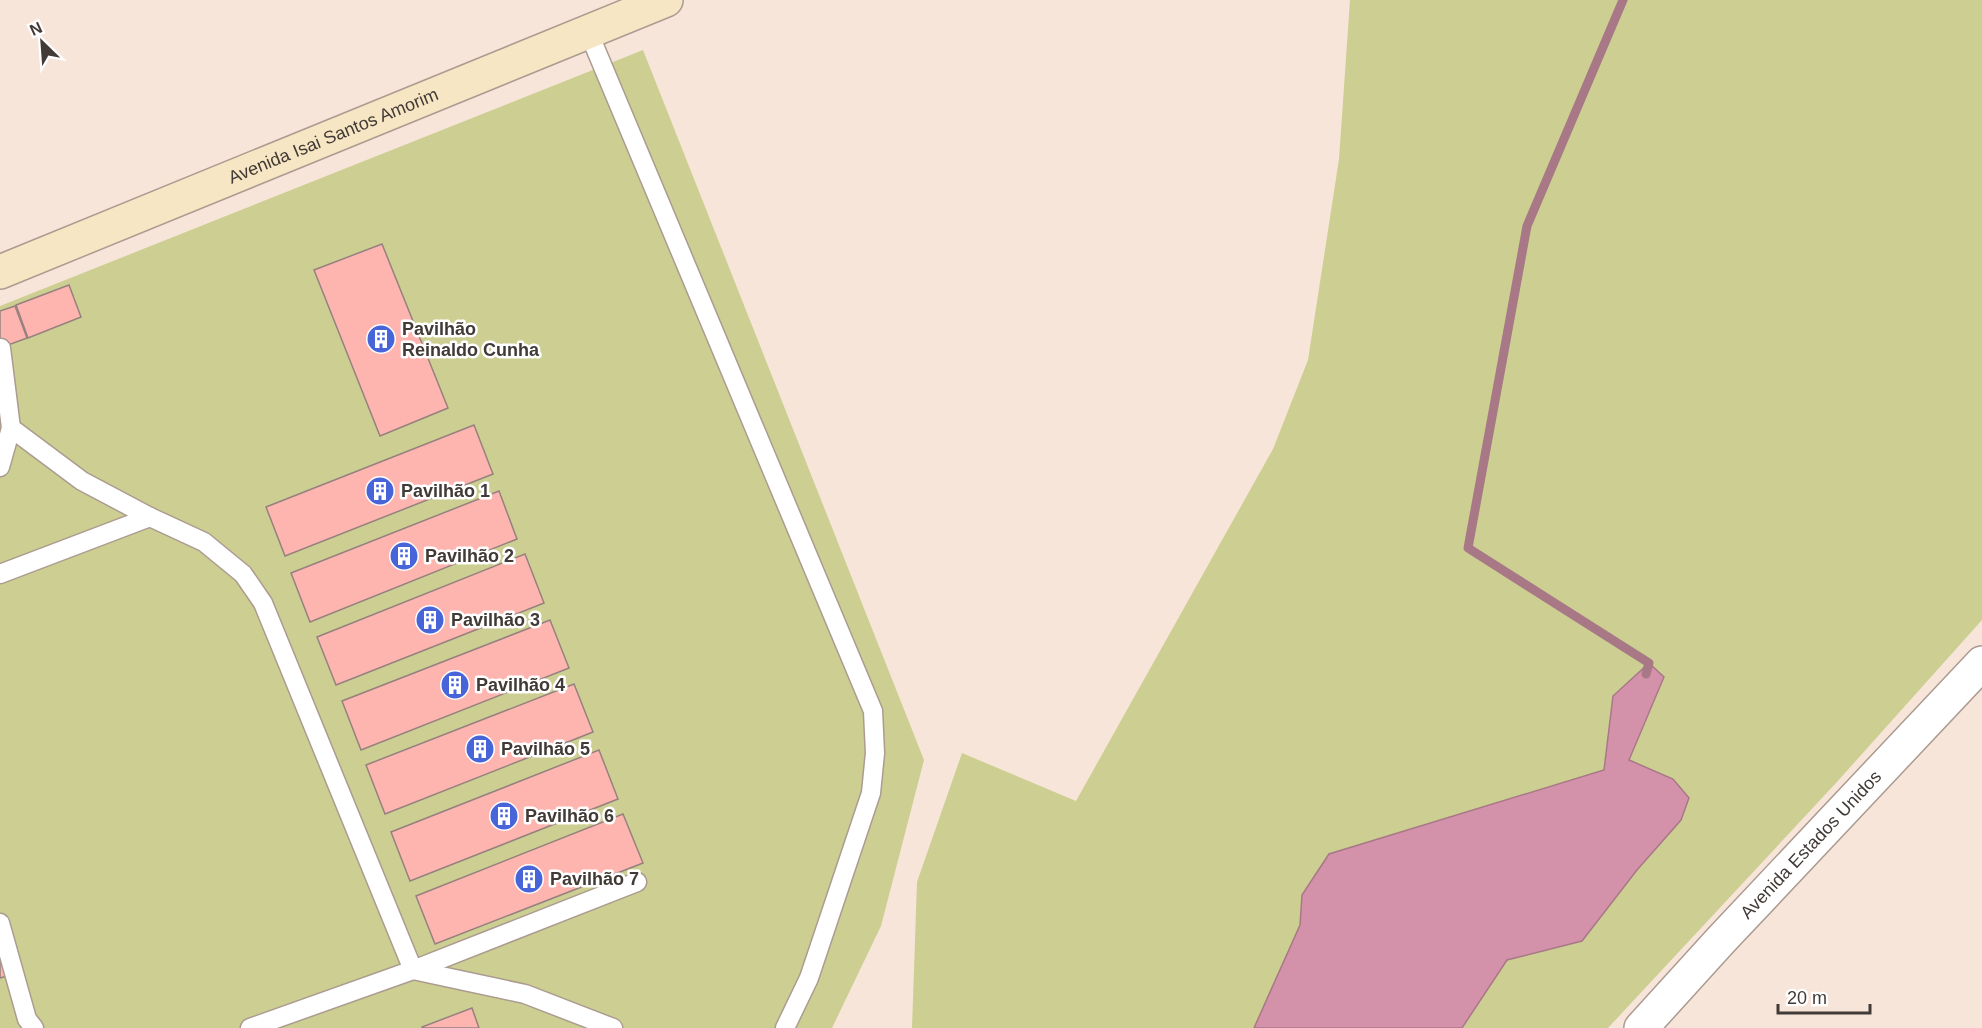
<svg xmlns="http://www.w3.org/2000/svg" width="1982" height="1028" font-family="Helvetica,sans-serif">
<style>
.green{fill:#cccf91}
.water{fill:#d492aa;stroke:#a87887;stroke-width:1.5}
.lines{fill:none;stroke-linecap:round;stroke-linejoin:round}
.stream{stroke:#a87887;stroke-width:9}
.building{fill:#feb5af;stroke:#96817f;stroke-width:1.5}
.lane-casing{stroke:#ac9b90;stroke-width:21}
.street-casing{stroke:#ac9b90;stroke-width:36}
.secondary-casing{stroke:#ac9b90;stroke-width:36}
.lane{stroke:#fff;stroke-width:18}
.street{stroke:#fff;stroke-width:33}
.secondary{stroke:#f6e6c3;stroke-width:33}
.labels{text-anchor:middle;stroke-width:5;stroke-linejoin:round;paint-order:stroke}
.street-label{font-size:18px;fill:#413a36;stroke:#fff}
.poi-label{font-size:18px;font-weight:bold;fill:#413a36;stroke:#fff;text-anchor:start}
</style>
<rect width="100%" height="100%" fill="#f8e5da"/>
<g class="green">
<polygon points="1350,0 1982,0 1982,620 1836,783 1608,1028 1462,1028 1507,960 1582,941 1637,870 1681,820 1689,798 1673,779 1629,761 1664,678 1613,696 1604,770 1329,854 1302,895 1300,925 1254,1028 912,1028 917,882 962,753 1076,801 1273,449 1308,360 1339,159"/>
<polygon points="643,50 924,760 881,926 832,1028 0,1028 0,306"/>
</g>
<polygon class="water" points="1649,663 1664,677 1629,760 1673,779 1689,798 1681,820 1637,870 1582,941 1507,960 1462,1028 1254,1028 1300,925 1302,895 1329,854 1604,770 1613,696"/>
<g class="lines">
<polyline class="stream" points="1623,0 1527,226 1468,548 1649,663 1646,674"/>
</g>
<g class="building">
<polygon points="382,244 448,408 380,436 314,270"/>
<polygon points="69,285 81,317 28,338 16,305"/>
<polygon points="15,306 27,338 0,348 0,311"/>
<polygon points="474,425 493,474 285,556 266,507"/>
<polygon points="499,491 517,539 310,622 291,573"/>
<polygon points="525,554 544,603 336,685 317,637"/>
<polygon points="550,620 569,668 361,750 342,701"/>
<polygon points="574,684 593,732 385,814 366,765"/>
<polygon points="599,750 618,799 410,881 391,832"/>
<polygon points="623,814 643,863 435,944 416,896"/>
<polygon points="0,956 7,976 0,978"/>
<polygon points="472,1008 479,1028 423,1028 422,1027"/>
</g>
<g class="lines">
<g class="lane-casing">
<g id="lane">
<polyline points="588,31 873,711 875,753 871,793 809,978 785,1028"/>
<polyline points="1,348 11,428 82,481 150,517 204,542 243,574 263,603 413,970"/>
<polyline points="0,467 11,428"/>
<polyline points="0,574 150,517"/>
<polyline points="0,923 27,1019 34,1028"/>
<polyline points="413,970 525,994 613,1028"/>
<polyline points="250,1028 413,970 637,882"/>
</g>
</g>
<g class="street-casing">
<g id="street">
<path id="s1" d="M1641 1028 1721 940 1982 663"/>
</g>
</g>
<g class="secondary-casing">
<g id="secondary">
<path id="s2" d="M0 272 666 0"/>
</g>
</g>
<use href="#lane" class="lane"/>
<use href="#street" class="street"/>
<use href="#secondary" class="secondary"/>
</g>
<defs>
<g id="building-disc" transform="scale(1.5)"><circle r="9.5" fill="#4764d8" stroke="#fff"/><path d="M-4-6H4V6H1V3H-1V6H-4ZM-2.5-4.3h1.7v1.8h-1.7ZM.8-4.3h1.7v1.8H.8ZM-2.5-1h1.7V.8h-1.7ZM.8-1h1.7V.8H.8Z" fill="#fff"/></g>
</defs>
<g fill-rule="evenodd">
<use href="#building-disc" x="381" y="339"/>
<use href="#building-disc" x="380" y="491"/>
<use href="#building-disc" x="404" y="556"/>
<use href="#building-disc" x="430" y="620"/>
<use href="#building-disc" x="455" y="685"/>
<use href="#building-disc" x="480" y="749"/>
<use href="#building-disc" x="504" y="816"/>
<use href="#building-disc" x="529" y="879"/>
</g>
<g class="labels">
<g class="street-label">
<text dy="6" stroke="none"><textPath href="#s2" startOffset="360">Avenida Isai Santos Amorim</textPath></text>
<text dy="6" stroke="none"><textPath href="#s1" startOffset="250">Avenida Estados Unidos</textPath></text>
</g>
<g class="poi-label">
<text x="402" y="335">Pavilhão<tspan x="402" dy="21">Reinaldo Cunha</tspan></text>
<text x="401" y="497">Pavilhão 1</text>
<text x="425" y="562">Pavilhão 2</text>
<text x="451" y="626">Pavilhão 3</text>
<text x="476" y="691">Pavilhão 4</text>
<text x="501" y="755">Pavilhão 5</text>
<text x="525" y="822">Pavilhão 6</text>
<text x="550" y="885">Pavilhão 7</text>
</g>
</g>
<g transform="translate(42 42) rotate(335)" stroke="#ffffff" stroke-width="4.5" paint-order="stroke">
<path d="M0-4.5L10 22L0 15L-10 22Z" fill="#413a36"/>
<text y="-9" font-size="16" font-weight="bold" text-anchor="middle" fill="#413a36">N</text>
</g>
<path d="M1778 1004v9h92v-9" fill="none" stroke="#413a36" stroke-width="3"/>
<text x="1787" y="1004" font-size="18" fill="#413a36" stroke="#ffffff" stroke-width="4.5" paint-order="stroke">20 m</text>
</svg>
